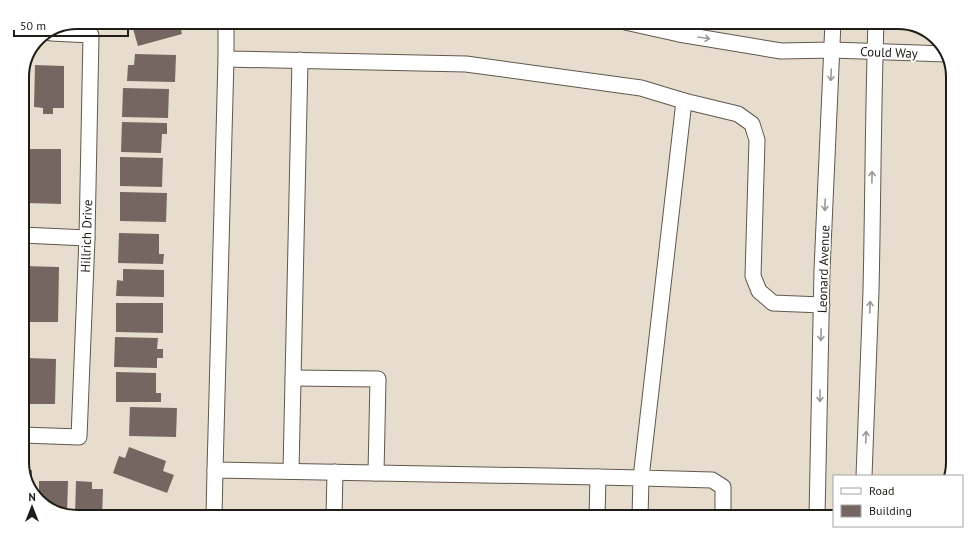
<svg xmlns="http://www.w3.org/2000/svg" width="975" height="539" font-family="'PT Sans',sans-serif">
<style>
.building{fill:#756661}
.lines{fill:none;stroke-linecap:round;stroke-linejoin:round}
.minor-casing{stroke:#60584d;stroke-width:17}
.minor{stroke:#fff;stroke-width:15}
.oneway{stroke:#9b9997}
.labels{text-anchor:middle;stroke-width:3.5;stroke-linejoin:round;paint-order:stroke}
.street-label{font-size:13px;fill:#201c18;stroke:#fff}
.rim{fill:none;stroke:#201c18;stroke-width:2}
</style>
<rect width="100%" height="100%" fill="#e7ddcf"/>
<g class="building">
<polygon points="131,22 179,22 182,34 138,46"/>
<polygon points="135,54 176,55 175,82 127,81 128,65 134,65"/>
<polygon points="35,65 64,66 64,108 53,108 53,114 43,114 43,108 34,107"/>
<polygon points="26,66 30,66 29,112 22,111 22,74"/>
<polygon points="123,88 169,89 168,118 122,117"/>
<polygon points="122,122 167,123 167,134 162,134 161,153 121,152"/>
<polygon points="28,149 61,149 61,204 27,203"/>
<polygon points="120,157 163,158 162,187 120,186"/>
<polygon points="120,192 167,193 166,222 120,221"/>
<polygon points="119,233 159,234 159,254 164,254 163,264 118,263"/>
<polygon points="23,266 59,267 58,322 28,322 29,286 22,286"/>
<polygon points="123,269 164,270 164,297 116,296 117,280 123,281"/>
<polygon points="116,303 163,303 163,333 116,332"/>
<polygon points="115,337 158,338 157,349 163,349 163,358 157,358 157,368 114,367"/>
<polygon points="27,358 56,359 55,404 26,404"/>
<polygon points="116,372 156,373 156,393 161,393 161,402 116,402"/>
<polygon points="130,407 177,408 176,437 129,436"/>
<polygon points="129,447 166,461 163,471 174,475 167,493 113,473 119,456 125,458"/>
<polygon points="24,470 32,470 32,493 31,492"/>
<polygon points="39,481 68,481 67,514 50,510 39,499"/>
<polygon points="76,481 92,482 92,489 103,489 102,517 75,516"/>
</g>
<g class="lines">
<g class="minor-casing">
<g id="minor">
<polyline points="226,22 226,59 466,64 641,88 684,101 641,478 712,480 723,487 723,517"/>
<polyline points="625,22 679,34 781,51 832,50 946,54"/>
<polyline points="684,101 738,114 752,124 757,140 753,276 759,291 773,303 822,305"/>
<polyline points="22,235 87,238"/>
<polyline points="293,378 378,379 376,473"/>
<polyline points="22,435 79,437 87,238 91,35 51,33"/>
<polyline points="215,470 226,59"/>
<polyline points="291,471 300,60"/>
<path d="M864 476C866 414 869 353 871 291 873 202 873 112 876 22"/>
<polyline points="214,517 215,470 598,477"/>
<polyline points="334,517 335,472"/>
<polyline points="597,517 598,477 641,478 640,517"/>
<polyline points="817,517 822,270 833,22"/>
</g>
</g>
<use href="#minor" class="minor"/>
</g>
<defs><path id="oneway-shaft" d="M-6 0H5M1.5-3L5.5 0L1.5 3" fill="none" stroke-width="1.6" stroke-linecap="round" stroke-linejoin="round"/></defs>
<g class="oneway">
<use href="#oneway-shaft" transform="translate(704 38) rotate(9)"/>
<use href="#oneway-shaft" transform="translate(831 75) rotate(93)"/>
<use href="#oneway-shaft" transform="translate(872 177) rotate(-89)"/>
<use href="#oneway-shaft" transform="translate(825 205) rotate(92)"/>
<use href="#oneway-shaft" transform="translate(870 307) rotate(-88)"/>
<use href="#oneway-shaft" transform="translate(821 335) rotate(91)"/>
<use href="#oneway-shaft" transform="translate(820 396) rotate(91)"/>
<use href="#oneway-shaft" transform="translate(866 437) rotate(-88)"/>
</g>
<g class="labels">
<g class="street-label">
<text transform="translate(889 52) rotate(2)" y="5">Could Way</text>
<text transform="translate(86 236) rotate(-88)" y="5">Hillrich Drive</text>
<text transform="translate(823 269) rotate(-88)" y="5">Leonard Avenue</text>
</g>
</g>
<path d="M0 0H975V539H0ZM77 29H898A48 48 0 0 1 946 77V462A48 48 0 0 1 898 510H77A48 48 0 0 1 29 462V77A48 48 0 0 1 77 29Z" fill="#fff" fill-rule="evenodd"/>
<path class="rim" d="M77 29H898A48 48 0 0 1 946 77V462A48 48 0 0 1 898 510H77A48 48 0 0 1 29 462V77A48 48 0 0 1 77 29Z"/>
<rect x="833" y="475" width="130" height="52" fill="#ffffff" stroke="#a6a4a3"/>
<rect x="841" y="488" width="20" height="6" fill="#ffffff" stroke="#a6a4a3"/>
<text x="869" y="495" font-size="12" fill="#201c18">Road</text>
<rect x="841" y="505" width="20" height="12" fill="#756661" stroke="#a6a4a3"/>
<text x="869" y="515" font-size="12" fill="#201c18">Building</text>
<g transform="translate(32 507)" stroke="#ffffff" stroke-width="3" paint-order="stroke">
<path d="M0-3L7 15L0 10L-7 15Z" fill="#201c18"/>
<text y="-6" font-size="11" font-weight="bold" text-anchor="middle" fill="#201c18">N</text>
</g>
<path d="M14 30v6h114v-6" fill="none" stroke="#201c18" stroke-width="2"/>
<text x="20" y="30" font-size="12" fill="#201c18" stroke="#ffffff" stroke-width="3" paint-order="stroke">50 m</text>
</svg>
